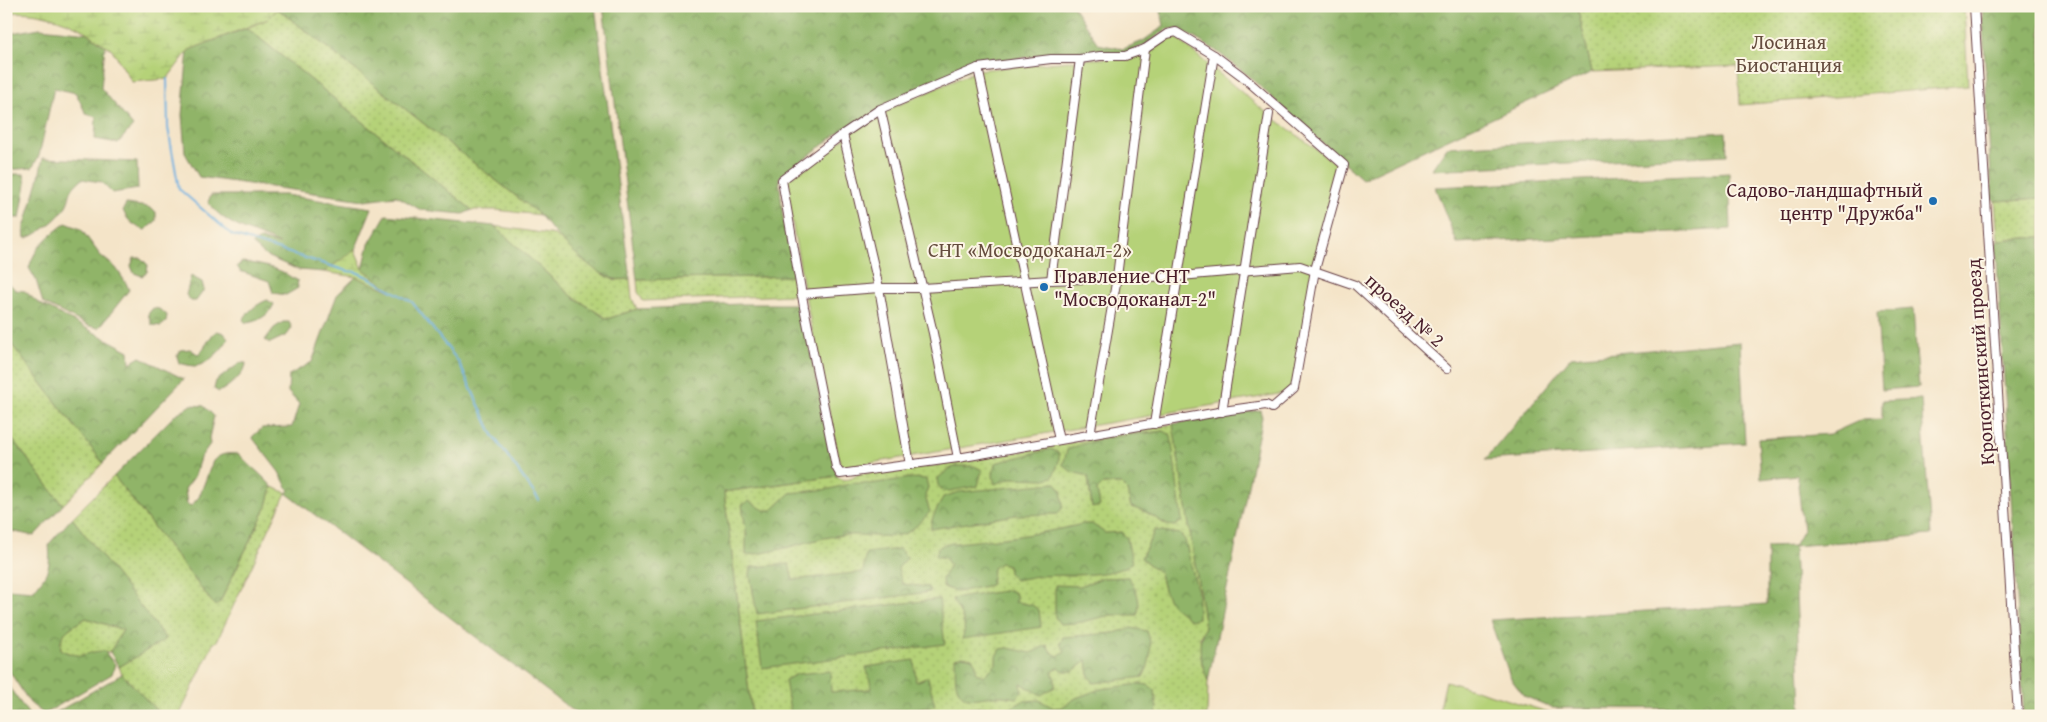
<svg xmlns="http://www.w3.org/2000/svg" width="2047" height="722" font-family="'Gentium Book Plus',serif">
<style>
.grass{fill:url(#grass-dots);stroke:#807852;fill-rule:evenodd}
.forest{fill:url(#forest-crowns);stroke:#6d6a4a}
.wetland{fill:url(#wetland-marsh);stroke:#807852}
.garden{fill:#b5d278;stroke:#807852}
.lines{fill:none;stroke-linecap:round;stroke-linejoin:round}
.stream{stroke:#6bafe0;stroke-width:2}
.street-casing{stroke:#643d43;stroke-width:10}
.street{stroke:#fff;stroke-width:8}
.poi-dot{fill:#1f6fb2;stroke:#fcf5e5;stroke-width:2}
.labels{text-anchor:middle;stroke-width:4;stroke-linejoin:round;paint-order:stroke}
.park-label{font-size:20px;fill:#654c3e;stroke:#fcf5e5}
.poi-label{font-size:20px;fill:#4a1f2b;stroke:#fcf5e5;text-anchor:end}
.street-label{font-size:20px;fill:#4a1f2b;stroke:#fcf5e5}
</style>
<defs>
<pattern id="grass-dots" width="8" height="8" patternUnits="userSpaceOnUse" patternTransform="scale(1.25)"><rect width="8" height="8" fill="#b5d278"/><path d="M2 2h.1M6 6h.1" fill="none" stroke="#9db468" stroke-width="1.8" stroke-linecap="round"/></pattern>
<pattern id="forest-crowns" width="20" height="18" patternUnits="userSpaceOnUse" patternTransform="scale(1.25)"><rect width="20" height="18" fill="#90b468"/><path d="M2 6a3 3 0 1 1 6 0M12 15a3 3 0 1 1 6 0" fill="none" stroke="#789256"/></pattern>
<pattern id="wetland-marsh" width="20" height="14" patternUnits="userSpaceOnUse" patternTransform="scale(1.25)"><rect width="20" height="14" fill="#b5d278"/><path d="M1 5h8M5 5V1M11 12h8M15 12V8" fill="none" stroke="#9db468"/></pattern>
</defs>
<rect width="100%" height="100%" fill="#fcf5e5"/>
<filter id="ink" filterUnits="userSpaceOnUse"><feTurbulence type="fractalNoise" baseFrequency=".02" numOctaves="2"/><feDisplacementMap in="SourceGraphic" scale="10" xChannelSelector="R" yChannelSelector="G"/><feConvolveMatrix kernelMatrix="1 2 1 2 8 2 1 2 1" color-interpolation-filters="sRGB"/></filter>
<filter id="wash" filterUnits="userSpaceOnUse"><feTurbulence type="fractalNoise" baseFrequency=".0096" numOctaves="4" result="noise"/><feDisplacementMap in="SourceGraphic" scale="20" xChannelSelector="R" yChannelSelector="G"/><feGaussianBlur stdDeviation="1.12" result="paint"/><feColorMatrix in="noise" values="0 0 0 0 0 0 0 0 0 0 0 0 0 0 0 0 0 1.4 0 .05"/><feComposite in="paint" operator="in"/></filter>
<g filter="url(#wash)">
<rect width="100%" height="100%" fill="#f4e4c8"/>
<g class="grass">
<polygon points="1577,6 1964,6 1968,86 1740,105 1738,66 1592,72"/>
<polygon points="278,9 540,215 496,210 472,210 247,28 268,19"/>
<polygon points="2041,198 2041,237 1998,240 1995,201"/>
<polygon points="494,226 555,235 602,274 616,280 630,279 632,298 637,309 607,319 572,296"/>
<polygon points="794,276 798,293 793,295 643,301 638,292 637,280"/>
<polygon points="6,337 103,463 63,505 6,431"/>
<path d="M1173 424 1205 627 1200 637 1202 664 1208 681 1207 716H752L724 492 837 476C844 482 851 480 858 474L957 463ZM1164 431 1167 525 1146 512 1131 507 1127 490 1121 484H1103L1097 489 1092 508 1088 476 1067 450 1107 438ZM1155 530 1180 534 1164 590 1160 573 1141 558Z"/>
<polygon points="114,476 215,606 219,604 267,506 272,487 288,493 286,493 217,641 213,644 179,716 158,716 157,711 122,674 119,667 165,639 72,518"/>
<path d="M86 618 123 630 110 652C101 651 94 655 86 656 76 656 70 654 61 650 58 632 72 627 86 618Z"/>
</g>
<g class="forest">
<path d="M280 6H595L630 279C625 279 619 280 614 279 590 272 555 235 540 215L278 9Z"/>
<polygon points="603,6 1073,6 1098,44 1123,49 1143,41 1164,26 1160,6 1577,6 1592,72 1362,179 1245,73 1215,50 1179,29 1167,29 1145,45 1124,54 1027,57 977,66 841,131 779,178 783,217 794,276 637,280"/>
<polygon points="1982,6 2041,6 2041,198 1995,201 1992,198"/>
<polygon points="40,28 88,33 105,46 101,88 133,126 118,143 95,139 96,117 86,114 76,93 54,88 39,156 32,168 6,170 6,34"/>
<polygon points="247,28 472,210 463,214 421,210 397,196 364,200 199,177 185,153 182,115 188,50"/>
<polygon points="1726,132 1727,155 1431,170 1447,147"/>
<path d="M43 158 137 162 138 189 112 193 101 182 82 179C66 192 73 194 65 208 60 217 35 238 25 238L24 228 38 181Z"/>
<polygon points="1729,173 1731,229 1457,243 1435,187"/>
<polygon points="12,174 24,174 26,184 20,218 14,218 6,208 6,177"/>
<path d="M211 195H285L372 208 355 250 324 272 299 270 266 256 252 244 260 239 280 244C253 231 227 228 208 202Z"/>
<path d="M126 204 148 207 156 212V221L145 230C134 226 127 221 123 210Z"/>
<polygon points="386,215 494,226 572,296 607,319 637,309 740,304 795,304 801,307 837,476 724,492 752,716 580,716 286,493 289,491 279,472 252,437 262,428 292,427 299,404 288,392 289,375 312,362 337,295 356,277 390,290 363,269 369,244"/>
<path d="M66 223 81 229 100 255 116 268 126 283 129 290 99 328 89 326 43 303 36 280 29 268C35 246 49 236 66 223Z"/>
<polygon points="2041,237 2041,716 2024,716 1996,244 1998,240"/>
<polygon points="134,258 141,258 148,265 147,272 142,276 134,273 131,266"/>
<path d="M242 262C253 263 272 267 283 272 288 275 291 278 297 280L298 288 286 295 273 293 269 281 240 271 237 266Z"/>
<polygon points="191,276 202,282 204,290 196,301 191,301 186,295"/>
<polygon points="6,284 11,285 15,290 25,291 37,302 129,351 130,363 140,357 184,379 103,463 6,337"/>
<path d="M267 300 274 304C270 315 257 322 246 323L243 320C249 310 256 305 267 300Z"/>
<polygon points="153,308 159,309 167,315 166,322 161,326 152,325 148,314"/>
<polygon points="1913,309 1919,387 1882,390 1877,312"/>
<polygon points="283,322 289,322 292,328 287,335 270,343 265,340 274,328"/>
<path d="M217 331 224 333 228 338C226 347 206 366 195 366 190 366 184 364 179 363L177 356 181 350 190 349 199 355 213 334Z"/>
<polygon points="1740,342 1745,443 1485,460 1571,357"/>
<path d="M240 363H246C246 374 228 387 219 392L214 389 216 381Z"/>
<polygon points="1921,399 1931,535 1794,546 1801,709 1553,708 1524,696 1511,679 1490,620 1767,604 1767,547 1794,546 1803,530 1797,475 1761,479 1758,439 1830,434 1861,420 1882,419 1882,401"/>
<path d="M191 405 204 406 214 416 209 438 210 444 200 458 194 477 185 489 187 504 191 506 199 497 213 461C220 453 229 453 239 454 249 466 263 475 272 487L267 506 219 604 215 606 114 476 176 414Z"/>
<path d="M1260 410 1262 417 1208 681C1201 663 1196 644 1205 627L1173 424Z"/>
<polygon points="6,431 63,505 34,536 6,530"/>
<path d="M1164 431 1171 435 1182 521 1175 526 1167 525 1146 512 1131 507 1127 490 1121 484H1103L1097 490 1100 506 1092 508 1088 476 1072 472 1063 465 1067 450C1097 436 1132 435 1164 431Z"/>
<polygon points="1051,449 1059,453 1059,461 1053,477 1045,479 1011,478 995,484 993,476 995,463"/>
<polygon points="957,466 974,466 982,470 978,486 944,492 938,485 937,479 949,469"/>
<path d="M910 478 926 479 928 487 925 496 930 512C923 519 914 530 904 534 882 540 857 532 835 536 805 541 776 553 746 555V530L742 505 749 501 764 510H772L790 493 830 489 853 483 870 484Z"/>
<path d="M1056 483 1061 490 1063 506 1058 514 1016 515 931 529C930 517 939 508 943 497L959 492Z"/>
<path d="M72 518 166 639 119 667 110 652 123 630 86 618C72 627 58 632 61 650 85 661 84 651 104 651L115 664 112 674 44 714 30 703 6 666V590L8 589 33 591C48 573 51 568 49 544Z"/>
<path d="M1083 524H1092L1105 533 1121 532 1127 538 1132 563C1112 578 1066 574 1041 576 1033 576 1024 579 1015 580L1009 573 1008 565 1000 563 993 568 991 585 957 592 943 587 942 579 950 565 945 558 936 556 938 548 945 544C992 540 1037 535 1083 524Z"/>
<polygon points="1155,530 1180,534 1185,540 1198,593 1198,618 1190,620 1171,604 1164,590 1160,573 1141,558"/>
<polygon points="900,549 907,558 898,568 902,584 928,587 930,592 757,614 750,575 751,567 789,564 793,580 863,572 866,553"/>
<path d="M1128 577C1136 589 1142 601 1137 615H1111L1077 623 1060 624 1055 617V585L1080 586 1103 578Z"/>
<path d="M1010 590 1016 594V602L1032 605 1039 610 1041 627 962 639C969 623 959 613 952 599Z"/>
<polygon points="939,599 945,644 762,668 756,621"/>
<path d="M1131 628 1147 631C1153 647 1151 662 1143 677L1094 683 1089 676 1087 660 1073 671H1065L1058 668 1052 672 1055 679V687L1041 695 1021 683 1022 691 1017 698C1010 697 1001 695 994 696 981 696 966 705 958 689 954 681 956 667 955 658L963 656 972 658 976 664V673L984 676 996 664V656L1000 649 1008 648 1031 653 1047 645 1051 652 1058 656 1065 651 1060 644 1063 637 1114 633Z"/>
<polygon points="914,660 916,682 928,677 935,706 845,716 791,716 785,680 797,674 830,671 831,692 872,689 866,667"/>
<polygon points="122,674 157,711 158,716 50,716"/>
<polygon points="6,683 30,716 6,716"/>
<polygon points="1140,684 1148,685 1155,690 1157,716 967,716 969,708 993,706 1009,709 1023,701 1039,700 1054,708 1062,707 1076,698 1100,689"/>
</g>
<g class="wetland">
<path d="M6 6H280L268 19 189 50 167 79 132 82 111 48C102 45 96 38 88 33 67 20 31 8 6 14Z"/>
<polygon points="355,250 363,269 392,291 356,277 324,272"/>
</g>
<g class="garden">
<polygon points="1174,36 1263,110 1339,166 1292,386 1285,393 841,468 807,305 785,182 874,116 978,70 1090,59 1126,58 1151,50 1168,37"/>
<polygon points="1446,681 1561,716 1438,716"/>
</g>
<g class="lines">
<polyline class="stream" points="167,79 168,128 179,189 232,235 347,271 356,272 368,277 412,302 458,361 494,437 539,500"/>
</g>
</g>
<g filter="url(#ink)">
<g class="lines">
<g class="street-casing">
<g id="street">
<polyline points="1974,6 2018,716"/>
<polygon points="1176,32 1214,55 1242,76 1344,165 1315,270 1294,389 1272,408 1266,405 1230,410 958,458 840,474 836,467 804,307 782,180 843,134 880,109 978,68 1051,59 1080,59 1100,56 1125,56 1145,49 1167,34"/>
<polyline points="978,68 1059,440"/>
<polyline points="881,112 933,333 958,458"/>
<polyline points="843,134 879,288 910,465"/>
<polyline points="1051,280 1080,59"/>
<polyline points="801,294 879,288 922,288 1051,280 1180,276 1300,266 1355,285 1447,369"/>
<polyline points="1222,412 1269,114"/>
<polyline points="1154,424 1214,55"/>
<polyline points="1090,435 1117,277 1145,49"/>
</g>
</g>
<use href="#street" class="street"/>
</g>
</g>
<g class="poi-dot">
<circle cx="1933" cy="201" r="5"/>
<circle cx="1044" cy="287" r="5"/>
</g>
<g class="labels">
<g class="park-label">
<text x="1789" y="49">Лосиная<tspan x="1789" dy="23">Биостанция</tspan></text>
<text x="1030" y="257">СНТ «Мосводоканал-2»</text>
</g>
<g class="poi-label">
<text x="1923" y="197">Садово-ландшафтный<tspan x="1923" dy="23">центр "Дружба"</tspan></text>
<text x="1054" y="283" text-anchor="start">Правление СНТ<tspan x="1054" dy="23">"Мосводоканал-2"</tspan></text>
</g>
<g class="street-label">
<text transform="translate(1405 310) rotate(42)" y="7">проезд № 2</text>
<text transform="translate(1980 362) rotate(-94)" y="7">Кропоткинский проезд</text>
</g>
</g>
<rect width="2047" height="722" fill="none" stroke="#fcf5e5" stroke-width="25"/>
</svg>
